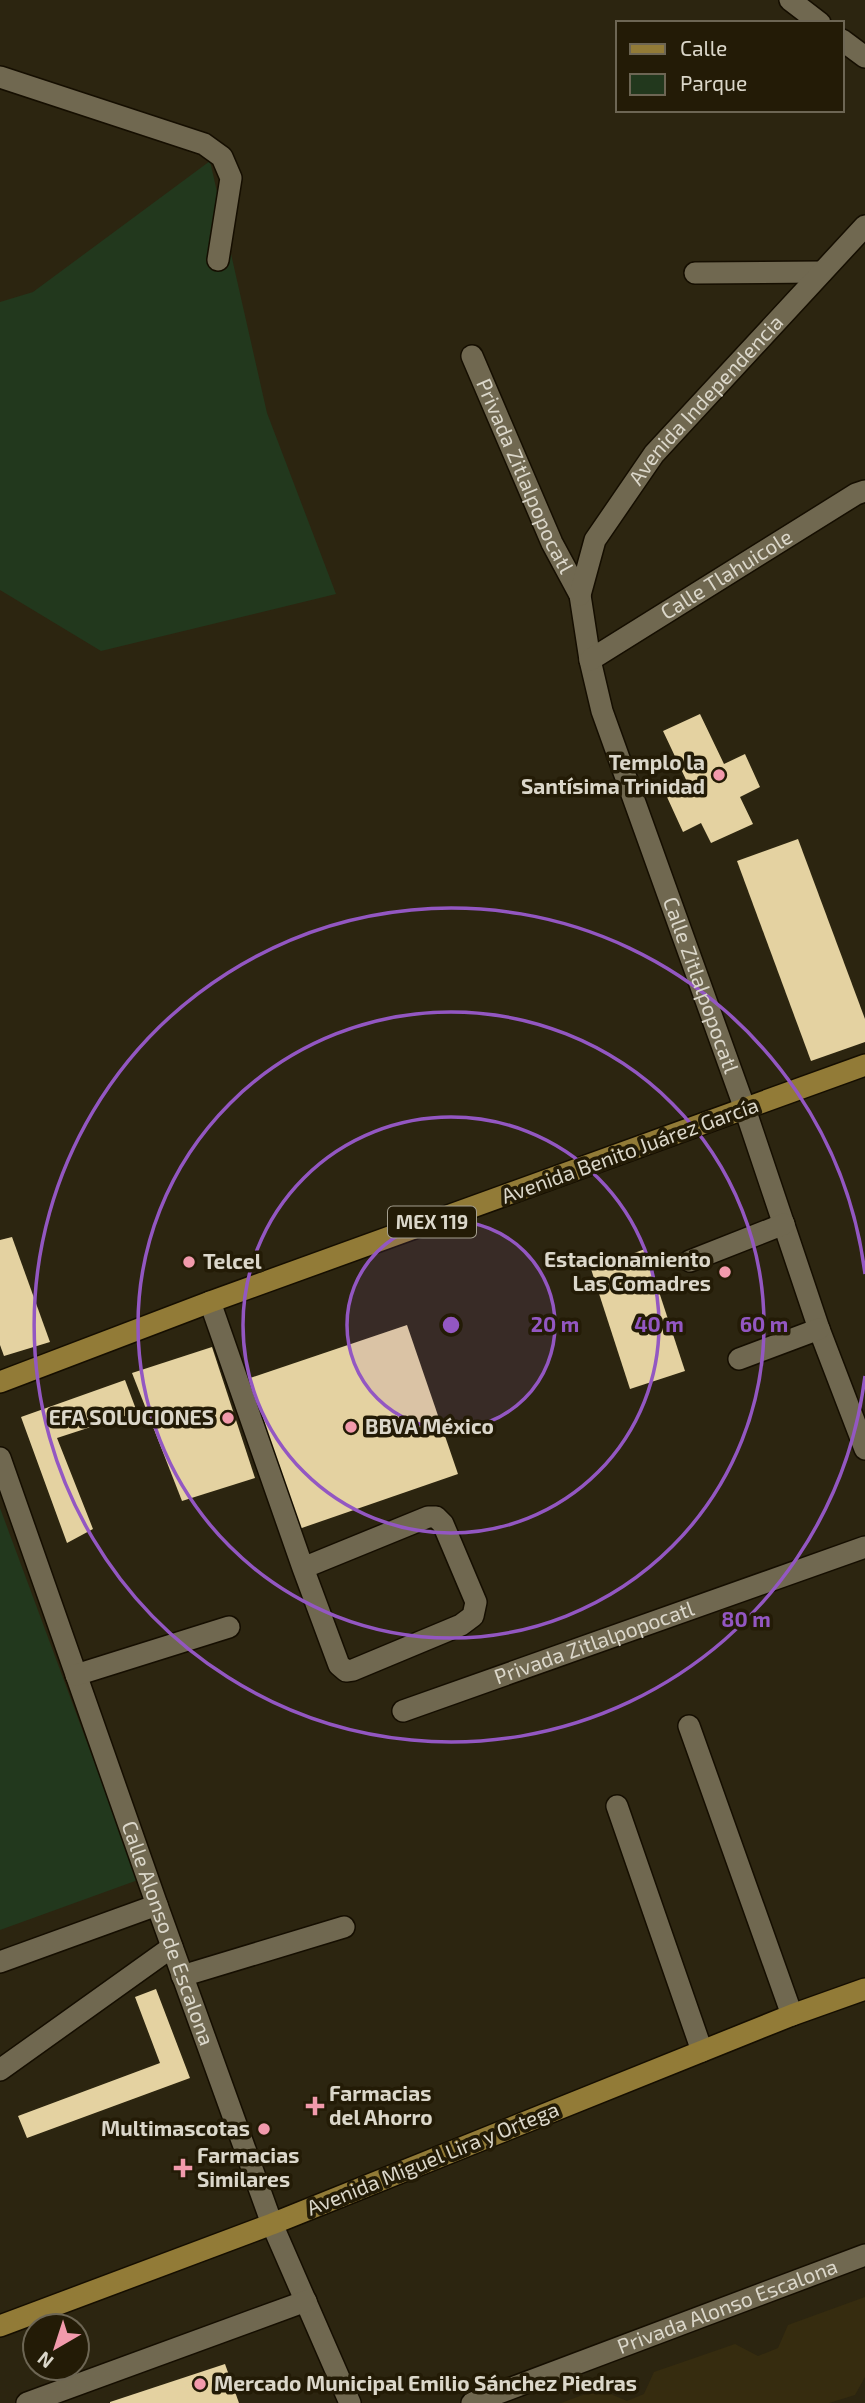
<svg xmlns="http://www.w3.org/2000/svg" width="865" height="2403" font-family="'Exo 2',sans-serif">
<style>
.built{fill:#362c0f}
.green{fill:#22381d}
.building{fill:#e4d2a1}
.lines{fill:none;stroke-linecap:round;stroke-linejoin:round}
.minor-casing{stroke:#150e00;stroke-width:24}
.major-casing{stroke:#150e00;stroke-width:24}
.minor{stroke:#706850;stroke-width:21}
.major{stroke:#927b37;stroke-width:21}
.ring{fill:none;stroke:#9357c2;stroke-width:3.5}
.poi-dot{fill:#f29aac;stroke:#231b06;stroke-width:2.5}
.labels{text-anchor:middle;stroke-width:7;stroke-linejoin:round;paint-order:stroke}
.shield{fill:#231b06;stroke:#a49f8f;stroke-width:2}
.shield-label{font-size:19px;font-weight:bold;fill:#dbd7ca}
.street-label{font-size:21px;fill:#dbd7ca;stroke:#231b06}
.poi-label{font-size:21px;font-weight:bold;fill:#dbd7ca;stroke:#231b06;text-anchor:start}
.centre{fill:#9357c2;stroke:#231b06;stroke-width:3.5}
.ring-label{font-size:21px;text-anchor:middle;font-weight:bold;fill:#9357c2;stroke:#231b06;stroke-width:7;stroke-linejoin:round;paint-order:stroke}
</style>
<rect width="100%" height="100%" fill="#2c2510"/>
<polygon class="built" points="865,2297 865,2377 855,2395 829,2403 561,2403 599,2389 627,2401 644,2394 654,2372 735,2344 758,2356 778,2348 788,2325"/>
<g class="green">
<polygon points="210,161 267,413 336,594 101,651 0,590 0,302 33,292"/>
<polygon points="0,1508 138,1880 0,1930"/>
</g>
<g class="building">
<polygon points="700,714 724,764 745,754 760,787 740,797 753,824 711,843 701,823 683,832 667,797 689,786 663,731"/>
<polygon points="798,839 865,1019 865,1042 811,1061 737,861"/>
<polygon points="12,1237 50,1342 4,1356 0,1345 0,1240"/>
<polygon points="645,1249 685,1371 630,1389 591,1269"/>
<polygon points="407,1325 458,1474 296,1530 244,1380"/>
<polygon points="212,1347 255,1478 182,1501 132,1373"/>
<polygon points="125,1380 137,1412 57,1438 93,1529 67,1543 21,1417"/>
<polygon points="156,1989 190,2078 27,2138 18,2116 160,2063 135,1997"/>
<polygon points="225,2364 239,2403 110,2403 110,2402"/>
</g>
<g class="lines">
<g class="minor-casing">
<g id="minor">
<polyline points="790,0 820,23"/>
<polyline points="842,40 865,57"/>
<polyline points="0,77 204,144 222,157 231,178 218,260"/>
<polyline points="695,273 822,272"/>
<path id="s1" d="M472 356 552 543 580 595 590 660 602 711 745 1109 819 1329 865 1449"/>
<path id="s2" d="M580 595 595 540 654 454 865 226"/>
<path id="s3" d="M590 660 856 494 865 491"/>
<polyline points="690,1261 784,1224"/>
<polyline points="210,1302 303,1568 339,1665 346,1671 353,1670 461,1625 473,1616 476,1602 443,1524 436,1517 428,1517 303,1568"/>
<polyline points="739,1359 819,1329"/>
<path id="s4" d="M0 1458 157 1905 272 2224 350 2403"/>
<polyline points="76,1675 229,1627"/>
<path id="s5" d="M403 1711 865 1547"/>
<polyline points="689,1726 792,2015"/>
<polyline points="617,1806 702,2051"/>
<polyline points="0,1962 157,1905"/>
<polyline points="182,1976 344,1927"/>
<polyline points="0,2070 172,1947"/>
<polyline points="27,2403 306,2301"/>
<path id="s6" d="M472 2403 865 2255"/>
</g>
</g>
<g class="major-casing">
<g id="major">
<polyline points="0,1382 210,1302 865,1065"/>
<polyline points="0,2326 272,2224 792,2015 865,1989"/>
</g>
</g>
<use href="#minor" class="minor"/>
<use href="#major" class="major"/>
</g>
<circle cx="451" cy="1325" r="104" fill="#9357c2" fill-opacity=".12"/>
<g class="ring">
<circle cx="451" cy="1325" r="104"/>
<circle cx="451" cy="1325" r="208"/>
<circle cx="451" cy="1325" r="313"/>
<path d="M865 1376A417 417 0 1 1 865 1274"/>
</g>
<g class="poi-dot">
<circle cx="719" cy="775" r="7"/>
<circle cx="189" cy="1262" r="7"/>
<circle cx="725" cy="1272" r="7"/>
<circle cx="228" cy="1418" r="7"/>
<circle cx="351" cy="1427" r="7"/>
<path d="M311.5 2095.5h7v7h7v7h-7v7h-7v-7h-7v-7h7z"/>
<circle cx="264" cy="2129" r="7"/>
<path d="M179.5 2157.5h7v7h7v7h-7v7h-7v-7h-7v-7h7z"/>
<circle cx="200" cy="2384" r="7"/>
</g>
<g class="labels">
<rect class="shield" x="388" y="1206.5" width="88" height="31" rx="5"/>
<g class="shield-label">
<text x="432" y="1229">MEX 119</text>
</g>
<g class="street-label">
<text dy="7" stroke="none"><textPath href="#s2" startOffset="236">Avenida Independencia</textPath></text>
<text dy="7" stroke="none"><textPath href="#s1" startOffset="131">Privada Zitlalpopocatl</textPath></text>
<text dy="7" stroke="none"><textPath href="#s3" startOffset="161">Calle Tlahuicole</textPath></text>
<text dy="7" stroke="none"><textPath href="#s1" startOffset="672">Calle Zitlalpopocatl</textPath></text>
<text transform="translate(630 1151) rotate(-20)" y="7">Avenida Benito Juárez García</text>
<text dy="7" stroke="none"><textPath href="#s5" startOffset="203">Privada Zitlalpopocatl</textPath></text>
<text dy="7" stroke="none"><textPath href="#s4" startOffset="504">Calle Alonso de Escalona</textPath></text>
<text transform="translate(433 2159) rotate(-22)" y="7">Avenida Miguel Lira y Ortega</text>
<text dy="7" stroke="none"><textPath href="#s6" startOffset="273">Privada Alonso Escalona</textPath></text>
</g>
<g class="poi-label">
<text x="705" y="770" text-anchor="end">Templo la<tspan x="705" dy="24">Santísima Trinidad</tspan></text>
<text x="711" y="1267" text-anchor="end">Estacionamiento<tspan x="711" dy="24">Las Comadres</tspan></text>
<text x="203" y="1269">Telcel</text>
<text x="214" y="1425" text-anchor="end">EFA SOLUCIONES</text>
<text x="365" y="1434">BBVA México</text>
<text x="329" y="2101">Farmacias<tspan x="329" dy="24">del Ahorro</tspan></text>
<text x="250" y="2136" text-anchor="end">Multimascotas</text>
<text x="197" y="2163">Farmacias<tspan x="197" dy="24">Similares</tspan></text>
<text x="214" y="2391">Mercado Municipal Emilio Sánchez Piedras</text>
</g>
</g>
<circle cx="451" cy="1325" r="10" class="centre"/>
<g class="ring-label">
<text x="555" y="1332">20 m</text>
<text x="659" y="1332">40 m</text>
<text x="764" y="1332">60 m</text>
<text x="746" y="1627">80 m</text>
</g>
<rect x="616" y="21" width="228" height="91" fill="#231b06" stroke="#6d6654" stroke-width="2"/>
<rect x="630" y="44" width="35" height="10" fill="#927b37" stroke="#6d6654" stroke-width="2"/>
<text x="680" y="56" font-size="21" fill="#dbd7ca">Calle</text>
<rect x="630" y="74" width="35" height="21" fill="#22381d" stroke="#6d6654" stroke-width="2"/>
<text x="680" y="91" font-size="21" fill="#dbd7ca">Parque</text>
<g transform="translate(56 2347) rotate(219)"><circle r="33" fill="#231b06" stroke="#6d6654" stroke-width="2"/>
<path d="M0-5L12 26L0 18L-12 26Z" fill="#f29aac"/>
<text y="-10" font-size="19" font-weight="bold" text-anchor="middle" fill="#dbd7ca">N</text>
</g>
</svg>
